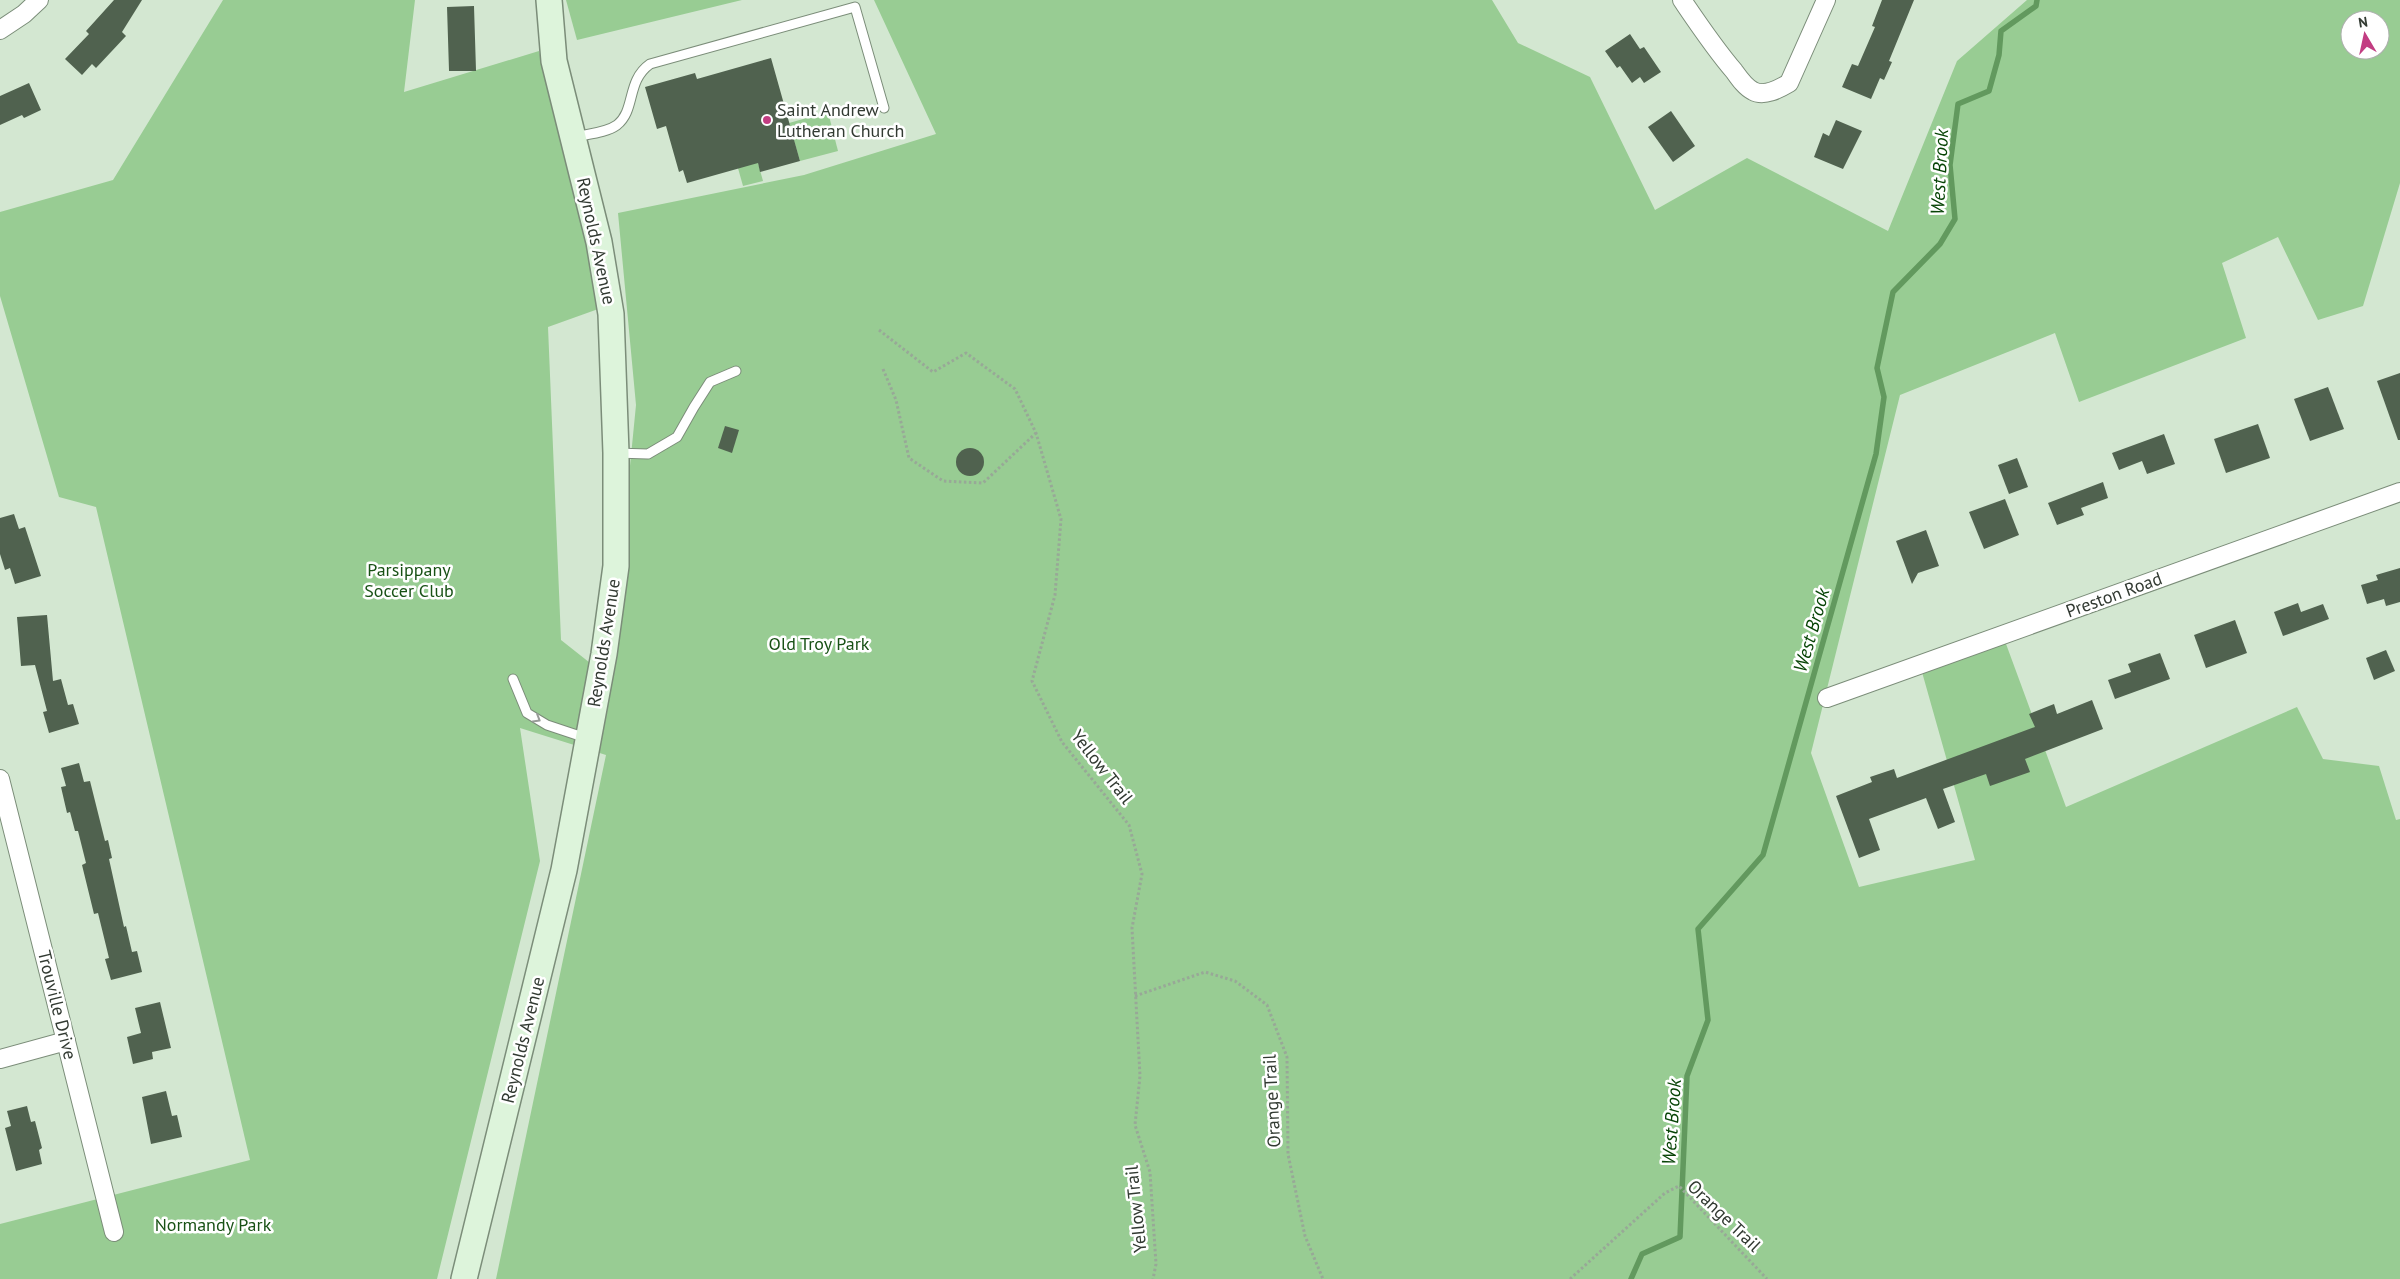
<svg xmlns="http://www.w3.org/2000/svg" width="2400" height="1279" font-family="'PT Sans',sans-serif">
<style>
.green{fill:#98cc93;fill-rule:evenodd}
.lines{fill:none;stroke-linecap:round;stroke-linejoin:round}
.stream{stroke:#62995e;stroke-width:5.5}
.building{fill:#50624f}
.lane-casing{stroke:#7b8d79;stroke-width:11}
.street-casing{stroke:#7b8d79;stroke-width:20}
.secondary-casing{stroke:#7b8d79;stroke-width:28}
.path{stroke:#98a897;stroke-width:3;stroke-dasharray:2.5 2.5;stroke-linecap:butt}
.lane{stroke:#fff;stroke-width:9}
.street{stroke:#fff;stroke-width:18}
.secondary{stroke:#ddf4db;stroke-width:25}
.oneway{stroke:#989c98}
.poi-dot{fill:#c23d82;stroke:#fff;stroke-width:2}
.labels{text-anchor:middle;stroke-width:5;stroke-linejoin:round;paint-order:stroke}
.poi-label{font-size:18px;fill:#323a32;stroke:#fff;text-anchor:start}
.street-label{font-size:18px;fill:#323a32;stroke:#fff}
.park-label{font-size:18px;fill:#185115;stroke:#fff}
.water-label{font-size:19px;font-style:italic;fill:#074406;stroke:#fff}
</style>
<rect width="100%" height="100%" fill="#d3e7d1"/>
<g class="green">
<path d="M223 0H415L404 92 539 51 580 201 601 308 548 327 561 640 604 674 607 699 636 405 618 213 804 175 936 134 874 0H1492L1518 43 1590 77 1655 210 1747 158 1888 231 1957 61 2027 0H2400V183L2363 306 2318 320 2278 237 2222 263 2246 338 2079 402 2055 333 1900 395 1811 753 1859 887 1975 860 1920 665 2002 633 2066 807 2297 707 2323 759 2379 766 2396 820 2400 819V1279H496L606 755 520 728 540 861 437 1279H0V1224L250 1160 96 507 59 497 0 296V212L113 180ZM2350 20H2380V50H2350Z"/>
<polygon points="566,0 742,0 577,40"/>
<polygon points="828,112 838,151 800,161 789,123"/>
<polygon points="754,149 763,181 743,186 734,154"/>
</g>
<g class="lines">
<polyline class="stream" points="1631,1279 1642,1254 1680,1237 1687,1076 1708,1020 1698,929 1763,855 1876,454 1884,397 1877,368 1893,292 1940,244 1955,219 1950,165 1958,104 1989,91 1999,55 2001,31 2036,6 2037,0"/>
</g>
<g class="building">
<polygon points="114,0 142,0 122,32 126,36 96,68 92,64 82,75 65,59 89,34 86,31"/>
<polygon points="1882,0 1914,0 1889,61 1892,62 1884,80 1880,78 1871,99 1842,87 1852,64 1858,66 1875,27 1872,26"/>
<polygon points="474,6 476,71 449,71 447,7"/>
<polygon points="1630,34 1640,49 1644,47 1661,72 1644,83 1640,77 1632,83 1620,66 1617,68 1605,51"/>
<polygon points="771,58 800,161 760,172 758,163 687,183 683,170 679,172 666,126 657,129 645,87 695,73 697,79"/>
<polygon points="29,83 41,110 24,118 22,115 0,125 0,96"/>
<polygon points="1671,111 1695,146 1673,162 1648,127"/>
<polygon points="1836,120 1862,131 1843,169 1814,157 1823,133 1829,136"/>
<polygon points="2400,373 2400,440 2398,440 2377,381"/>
<polygon points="2328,387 2344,429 2310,441 2294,399"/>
<polygon points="2258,424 2270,458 2226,473 2214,439"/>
<polygon points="725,426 739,430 732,453 718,448"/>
<polygon points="2164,434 2175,464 2147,474 2142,461 2119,470 2112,453"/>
<circle cx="970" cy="462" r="14"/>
<polygon points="2017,458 2028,487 2009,494 1998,465"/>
<polygon points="2103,482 2108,498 2081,508 2084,515 2057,525 2048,503"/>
<polygon points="2005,499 2019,535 1984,549 1969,512"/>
<polygon points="14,514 19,529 25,527 41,576 15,584 10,568 5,570 0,554 0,518"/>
<polygon points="1926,530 1939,566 1918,573 1912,584 1896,541"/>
<polygon points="2400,568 2400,602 2386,606 2384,599 2367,604 2361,585 2378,580 2376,575"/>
<polygon points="2298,603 2301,612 2323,604 2329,619 2283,636 2274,612"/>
<polygon points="47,615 53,681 61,679 68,705 73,704 79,724 49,733 43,712 47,711 35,665 21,666 17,617"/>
<polygon points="2235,620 2247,653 2206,668 2194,635"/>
<polygon points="2386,650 2395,671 2374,680 2366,658"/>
<polygon points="2160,653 2170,679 2115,699 2108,680 2131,672 2128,664"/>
<polygon points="2092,700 2103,729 2025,759 2030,772 1990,786 1986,774 1943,789 1955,822 1938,829 1926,798 1869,819 1880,850 1859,858 1836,796 1872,782 1870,777 1894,769 1897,778 2035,727 2029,714 2054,704 2057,714"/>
<polygon points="79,763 84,782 90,781 105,841 108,840 112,858 109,859 124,927 126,926 132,952 137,951 142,972 111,980 105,959 109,958 98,913 94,914 82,865 86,863 78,831 75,831 70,812 67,813 61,787 66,786 61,768"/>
<polygon points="160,1002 171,1048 152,1052 153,1059 133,1064 127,1037 141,1033 135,1008"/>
<polygon points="166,1091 172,1116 177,1115 182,1137 151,1144 142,1097"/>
<polygon points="27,1106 31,1122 35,1121 42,1148 39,1150 42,1164 16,1171 5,1128 11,1126 7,1111"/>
</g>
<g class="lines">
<g class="lane-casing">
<g id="lane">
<path d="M575 137C587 134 606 133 617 125 636 110 626 81 650 64L855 7 884 108"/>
<polyline points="616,453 648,454 677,437 694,407 710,382 736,371"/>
<polyline points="513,679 527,713 547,725 586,738"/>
</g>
</g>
<g class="street-casing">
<g id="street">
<path d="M1682 0C1699 25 1715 49 1734 71 1739 78 1745 87 1753 91 1764 97 1779 89 1789 83L1826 0"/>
<polyline points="0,30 24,14 39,0"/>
<polyline points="1827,698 2400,492"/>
<polyline points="0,779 114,1232"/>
<polyline points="0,1059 66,1041"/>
</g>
</g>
<g class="secondary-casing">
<polyline id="secondary" points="464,1279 564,870 604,654 616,566 616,453 611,314 599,242 554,61 549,0"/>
</g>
<g class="path">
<polyline points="879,330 933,372 966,353 1015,389 1036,433 1061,519 1055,595 1032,681 1062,742 1129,825 1142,874 1132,928 1140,1076 1135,1125 1150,1172 1156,1264 1153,1279"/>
<polyline points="883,369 896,400 909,458 943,481 983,483 1036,433"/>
<polyline points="1135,996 1205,972 1235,981 1267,1005 1287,1057 1288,1154 1305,1236 1323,1279"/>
<polyline points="1570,1279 1665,1193 1679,1186 1767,1279"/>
</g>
<use href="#lane" class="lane"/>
<use href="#street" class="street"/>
<use href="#secondary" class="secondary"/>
</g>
<defs><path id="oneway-chevron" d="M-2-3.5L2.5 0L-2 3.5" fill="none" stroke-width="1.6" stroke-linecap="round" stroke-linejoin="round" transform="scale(1.25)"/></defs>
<use class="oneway" href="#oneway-chevron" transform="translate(537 719) rotate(31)"/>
<circle class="poi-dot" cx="767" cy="120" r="5"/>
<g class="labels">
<g class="poi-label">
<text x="777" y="116">Saint Andrew<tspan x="777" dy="21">Lutheran Church</tspan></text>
</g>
<g class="street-label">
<text transform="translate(596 241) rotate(78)" y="6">Reynolds Avenue</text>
<text transform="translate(2114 595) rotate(-20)" y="6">Preston Road</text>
<text transform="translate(604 643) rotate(-81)" y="6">Reynolds Avenue</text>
<text transform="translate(1102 767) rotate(52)" y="6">Yellow Trail</text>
<text transform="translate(57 1005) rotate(76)" y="6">Trouville Drive</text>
<text transform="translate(523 1040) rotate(-76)" y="6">Reynolds Avenue</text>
<text transform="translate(1272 1101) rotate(-93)" y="6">Orange Trail</text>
<text transform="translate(1136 1209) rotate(-96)" y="6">Yellow Trail</text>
<text transform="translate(1724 1216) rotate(44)" y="6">Orange Trail</text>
</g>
<g class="park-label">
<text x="409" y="576">Parsippany<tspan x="409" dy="21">Soccer Club</tspan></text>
<text x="819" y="650">Old Troy Park</text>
<text x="213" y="1231">Normandy Park</text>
</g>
<g class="water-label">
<text transform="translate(1939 172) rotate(-87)" y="7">West Brook</text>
<text transform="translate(1811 630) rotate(-74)" y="7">West Brook</text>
<text transform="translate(1671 1122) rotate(-86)" y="7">West Brook</text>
</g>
</g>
<g transform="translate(2365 35) rotate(351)"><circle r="24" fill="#ffffff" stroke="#adb0ad"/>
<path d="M0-4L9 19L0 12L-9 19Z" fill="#c23d82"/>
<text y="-8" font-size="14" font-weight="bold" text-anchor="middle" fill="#323a32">N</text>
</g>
</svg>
